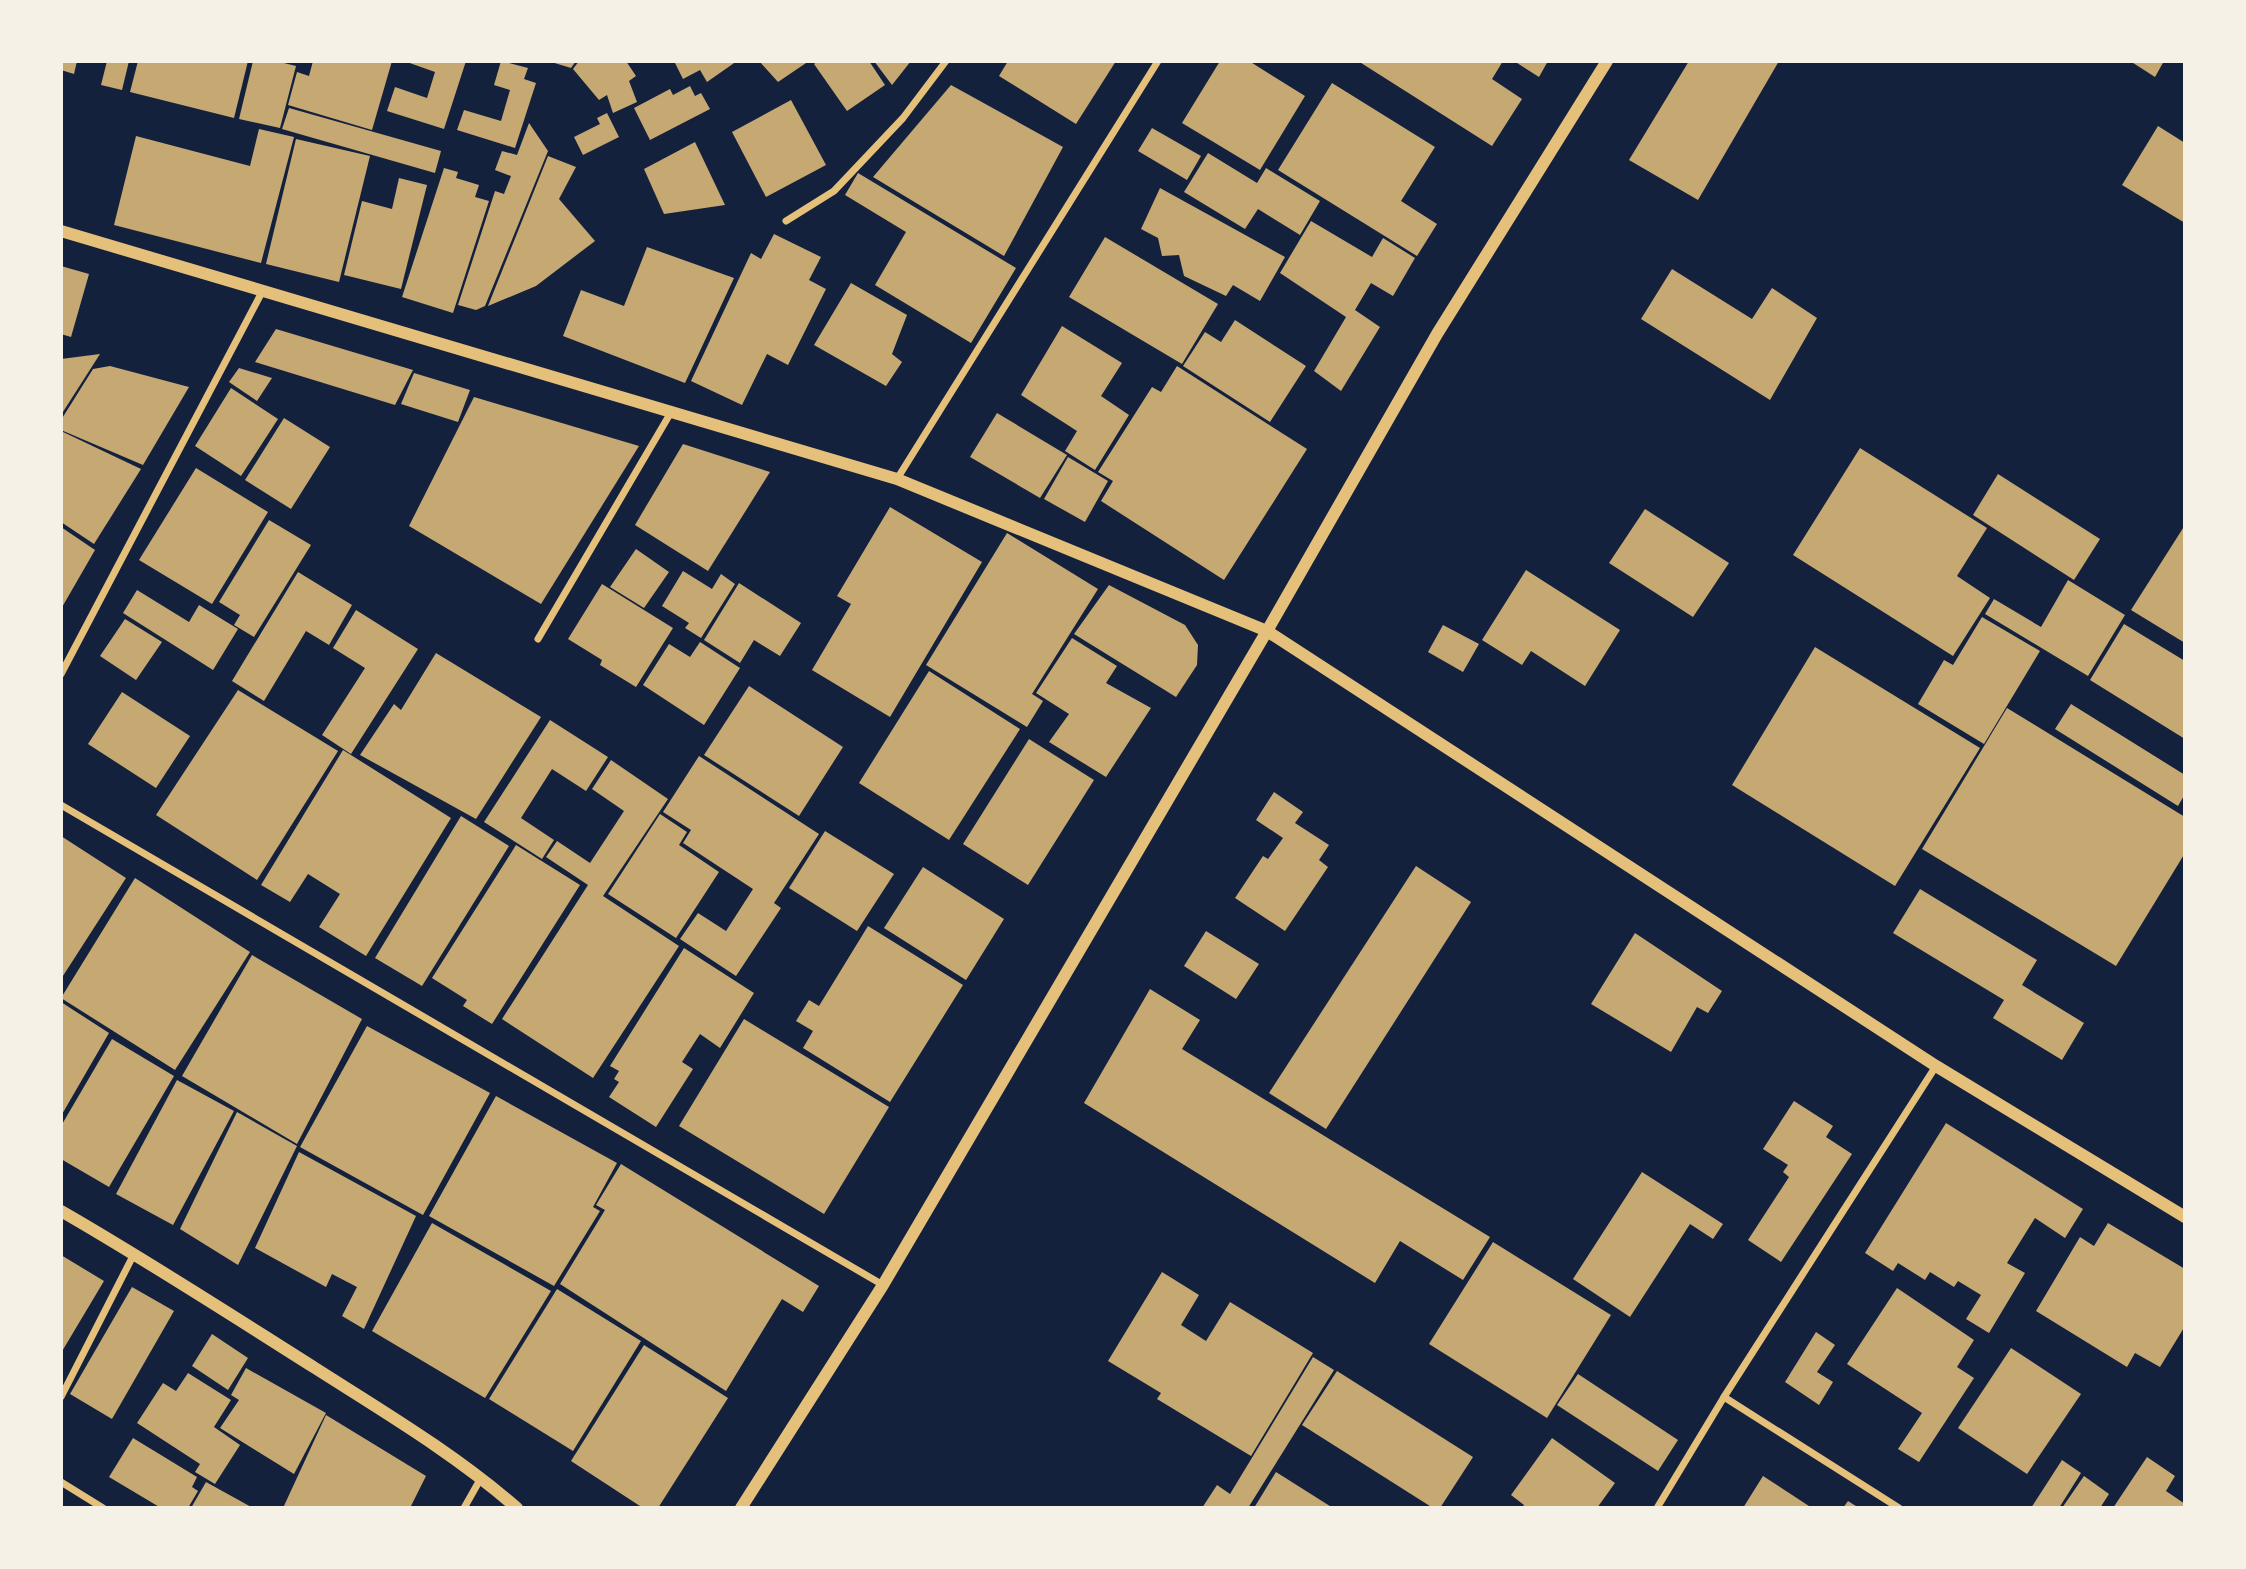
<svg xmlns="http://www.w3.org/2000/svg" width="2246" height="1569" font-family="Inter,sans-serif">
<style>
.building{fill:#c6a872}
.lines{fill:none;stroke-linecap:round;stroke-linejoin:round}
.minor{stroke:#e5c07b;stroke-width:7}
.tertiary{stroke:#e5c07b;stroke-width:12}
</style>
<rect width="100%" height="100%" fill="#14213d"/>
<g class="building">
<polygon points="61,61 77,61 74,74 61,70"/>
<polygon points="107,61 129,61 122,90 101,85"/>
<polygon points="138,61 248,61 234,118 130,92"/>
<polygon points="253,61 276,61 296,66 280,128 239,119"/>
<polygon points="313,61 392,61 372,130 288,105 297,72 309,76"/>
<polygon points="404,61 466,61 444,129 387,111 395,87 427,98 435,72"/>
<polygon points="501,61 528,68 524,79 536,83 515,148 457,130 464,110 501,121 510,90 494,85"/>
<polygon points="548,61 576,61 571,68"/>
<polygon points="579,61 626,61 636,76 629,81 637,102 613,113 607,95 599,100 573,69"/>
<polygon points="674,61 737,61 707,82 700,70 683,79"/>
<polygon points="759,61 809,61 778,82"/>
<polygon points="818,61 869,61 885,85 847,111 814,64"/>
<polygon points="874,61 911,61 892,85"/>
<polygon points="1008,61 1116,61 1076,124 999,76"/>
<polygon points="1220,61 1249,61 1305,96 1260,170 1182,123"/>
<polygon points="1358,61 1503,61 1492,79 1522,99 1492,146"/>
<polygon points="1514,61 1548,61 1539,77"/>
<polygon points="1689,61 1779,61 1698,200 1629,160"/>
<polygon points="2130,61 2164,61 2155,77"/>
<polygon points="1332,83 1435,147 1401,201 1437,224 1417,256 1278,170"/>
<polygon points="951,85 1063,147 1004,256 873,177"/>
<polygon points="690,86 695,96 701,93 710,109 650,140 634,108 670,89 673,95"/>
<polygon points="791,100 826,165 766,197 732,132"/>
<polygon points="289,108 441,151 435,173 282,129"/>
<polygon points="607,113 619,137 583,155 574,137 600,124 597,118"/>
<polygon points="529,123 548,151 485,306 476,310 458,305 495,191 504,194 511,176 495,170 502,151 517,155"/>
<polygon points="2158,126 2185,143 2185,223 2122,185"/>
<polygon points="1152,128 1201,156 1187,180 1138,151"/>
<polygon points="259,129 294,137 261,263 114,225 136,136 250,166"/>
<polygon points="296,139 370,156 339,282 266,264"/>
<polygon points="695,142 725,205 664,214 644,169"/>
<polygon points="1208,153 1257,183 1266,168 1320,201 1300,235 1258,209 1245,229 1184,192"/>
<polygon points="548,156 576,167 559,199 595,241 536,286 488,306"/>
<polygon points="444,168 458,172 456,178 479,185 475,197 489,201 453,313 402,297"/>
<polygon points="858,173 1016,268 971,343 875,285 906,232 845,195"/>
<polygon points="399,178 427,185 401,289 344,275 362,201 392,209"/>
<polygon points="1160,188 1285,257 1260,301 1233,285 1226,296 1184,276 1179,255 1162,256 1158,238 1141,229"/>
<polygon points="1311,221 1372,257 1383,238 1415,258 1393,296 1371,283 1355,310 1380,327 1341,391 1314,371 1346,317 1280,273"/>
<polygon points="774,234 821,257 809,280 826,289 788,365 767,354 742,405 691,381 751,253 761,259"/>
<polygon points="1105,237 1218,304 1182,364 1069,297"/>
<polygon points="647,247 734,278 685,383 563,336 581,290 624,306"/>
<polygon points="61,266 89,274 71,337 61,334"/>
<polygon points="1672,269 1752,319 1772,288 1817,318 1770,400 1641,319"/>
<polygon points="851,283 907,315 892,354 902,362 886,386 814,345"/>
<polygon points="1235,320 1306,366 1270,422 1183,366 1205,332 1221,342"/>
<polygon points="1062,326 1122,363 1101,396 1129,415 1095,470 1065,451 1077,431 1021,395"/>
<polygon points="276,329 413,370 395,405 255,362"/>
<polygon points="100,354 61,415 61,359"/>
<polygon points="110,366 189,387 143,465 61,430 61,420 93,369"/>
<polygon points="1177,366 1307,449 1224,580 1101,501 1113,481 1098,472 1152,387 1161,392"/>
<polygon points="239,368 272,378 257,401 229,382"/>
<polygon points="414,373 470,390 458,422 401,404"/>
<polygon points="231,388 278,419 241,476 195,446"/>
<polygon points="474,397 639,446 541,604 409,526"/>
<polygon points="997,413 1067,455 1040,498 970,457"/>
<polygon points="284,418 330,447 291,509 245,480"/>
<polygon points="61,431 141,469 94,544 61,522"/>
<polygon points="683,444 770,472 708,571 635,525"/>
<polygon points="1860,448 1987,528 1957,576 1990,598 1953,656 1793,555"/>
<polygon points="1068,457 1108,481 1085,522 1044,499"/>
<polygon points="196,468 268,512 212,604 139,560"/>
<polygon points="1998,474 2100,539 2074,580 1973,515"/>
<polygon points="890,507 982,562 890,717 812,670 851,604 837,596"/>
<polygon points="1645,509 1729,563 1693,617 1609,563"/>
<polygon points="269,520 311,545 254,637 234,625 240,615 219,602"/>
<polygon points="2185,525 2185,643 2131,610"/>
<polygon points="61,527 95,550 61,609"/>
<polygon points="1007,533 1098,589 1032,694 1043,701 1027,727 926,665"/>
<polygon points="636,549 669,572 644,608 610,587"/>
<polygon points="1526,570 1620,630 1585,686 1531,651 1522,665 1482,640"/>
<polygon points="683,571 712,589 721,574 735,584 701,638 685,628 689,623 662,606"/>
<polygon points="298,572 352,605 329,645 306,631 264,701 232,681"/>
<polygon points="2068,580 2125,615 2088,676 1985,614 1994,599 2041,627"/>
<polygon points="739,583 801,623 780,656 754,640 740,663 704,640"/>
<polygon points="602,584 673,628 636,687 600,665 602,660 568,639"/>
<polygon points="1109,585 1185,625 1198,645 1197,665 1176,697 1074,634"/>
<polygon points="137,590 189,622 199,605 238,629 213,670 123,613"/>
<polygon points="356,610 418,649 351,754 322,735 365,668 333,648"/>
<polygon points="1982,617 2040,651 1984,744 1918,704 1944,660 1953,665"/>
<polygon points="125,619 162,642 136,680 100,656"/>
<polygon points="2124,624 2185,661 2185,739 2090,680"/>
<polygon points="1443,625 1479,644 1463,672 1428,652"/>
<polygon points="1072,638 1117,666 1106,683 1151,708 1106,777 1049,742 1069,714 1036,693"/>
<polygon points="700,642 740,668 704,725 643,685 669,644 690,657"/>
<polygon points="1815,647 1980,748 1895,886 1732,785"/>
<polygon points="436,653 541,717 476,819 360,755 394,704 401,710"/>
<polygon points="929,671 1020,729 949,840 859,783"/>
<polygon points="749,686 843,747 799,816 704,755"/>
<polygon points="238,690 338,751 257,880 156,815"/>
<polygon points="122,692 190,736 156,788 88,744"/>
<polygon points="2071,704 2185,775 2185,794 2178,806 2055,729"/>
<polygon points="2007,708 2185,817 2185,853 2116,966 1922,849"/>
<polygon points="550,720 608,757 586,791 552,769 521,818 554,840 542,859 484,822"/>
<polygon points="1029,739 1094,780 1028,885 963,844"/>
<polygon points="343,750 451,818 366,956 319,927 340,894 308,874 290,902 261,885"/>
<polygon points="699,756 819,834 774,903 781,908 736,976 680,939 698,913 726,931 753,889 683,843 691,830 663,812"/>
<polygon points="611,760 668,799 603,896 679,946 593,1078 502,1019 588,885 546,857 557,841 590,863 624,811 592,789"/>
<polygon points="1274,792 1303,812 1295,823 1329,845 1319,860 1328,867 1285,931 1235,898 1263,856 1268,859 1283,838 1256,820"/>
<polygon points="660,814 687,832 679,845 719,872 676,938 608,894"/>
<polygon points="461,816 509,846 422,986 375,958"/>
<polygon points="825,831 894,874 857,931 789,888"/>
<polygon points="61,836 126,878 61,979"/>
<polygon points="516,845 580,885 492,1024 463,1006 467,1000 432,978"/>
<polygon points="1416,866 1471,902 1326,1129 1269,1093"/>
<polygon points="923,867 1004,919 966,980 884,928"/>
<polygon points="135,878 250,952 175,1070 61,998"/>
<polygon points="1920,889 2037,960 2022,985 2084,1023 2062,1060 1993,1018 2004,1000 1893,933"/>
<polygon points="868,926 963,985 890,1102 803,1048 813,1031 796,1021 809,1000 819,1006"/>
<polygon points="1206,931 1259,964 1236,999 1184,966"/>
<polygon points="1635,933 1722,991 1708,1013 1697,1007 1671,1052 1591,1004"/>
<polygon points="684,948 754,993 720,1048 700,1034 682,1062 693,1069 656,1127 609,1097 619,1082 614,1079 619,1071 610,1066"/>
<polygon points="252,955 362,1019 297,1144 182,1076"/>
<polygon points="1150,989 1200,1020 1182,1049 1490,1237 1463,1280 1400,1241 1375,1283 1084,1103"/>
<polygon points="61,1002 109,1033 61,1116"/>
<polygon points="744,1019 889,1107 824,1214 679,1126"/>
<polygon points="367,1026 490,1093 423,1215 300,1147"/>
<polygon points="112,1039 174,1076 109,1187 61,1159 61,1126"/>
<polygon points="177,1080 234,1111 173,1225 116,1194"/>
<polygon points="496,1096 617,1163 593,1207 600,1211 554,1286 429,1216"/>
<polygon points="1794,1101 1833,1126 1826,1137 1852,1154 1781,1262 1748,1240 1789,1177 1783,1172 1788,1165 1763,1149"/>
<polygon points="237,1112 297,1146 238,1265 180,1229"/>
<polygon points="1946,1123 2083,1209 2065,1238 2035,1218 2007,1263 2025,1273 1989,1333 1966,1319 1981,1295 1958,1281 1954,1287 1930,1272 1925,1280 1898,1263 1893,1271 1865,1253"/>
<polygon points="299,1152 416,1216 364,1329 342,1316 357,1287 332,1274 326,1287 255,1248"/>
<polygon points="621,1164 819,1286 803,1312 782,1299 726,1391 560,1284 605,1210 596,1205"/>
<polygon points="1642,1172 1723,1224 1713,1239 1690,1224 1630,1317 1573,1279"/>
<polygon points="432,1223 551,1291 485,1398 372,1331"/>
<polygon points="2108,1223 2185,1269 2185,1326 2160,1367 2135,1353 2127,1367 2036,1311 2080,1237 2094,1246"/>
<polygon points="1493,1242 1611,1315 1547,1418 1429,1344"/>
<polygon points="61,1255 104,1281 61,1353"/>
<polygon points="1162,1272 1199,1295 1181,1325 1206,1341 1230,1302 1313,1353 1251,1456 1157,1399 1161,1393 1108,1361"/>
<polygon points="132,1287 174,1311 112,1419 70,1394"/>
<polygon points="1897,1288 1974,1340 1957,1367 1974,1378 1919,1462 1898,1449 1922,1413 1847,1364"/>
<polygon points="557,1289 641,1341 573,1451 489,1399"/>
<polygon points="1816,1332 1835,1345 1817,1372 1833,1382 1819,1405 1785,1382"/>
<polygon points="212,1334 248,1358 228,1390 192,1366"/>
<polygon points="644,1345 728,1398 658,1508 643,1508 571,1461"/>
<polygon points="2011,1348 2081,1394 2027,1474 1958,1428"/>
<polygon points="1313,1357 1334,1370 1248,1508 1202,1508 1217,1485 1230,1494"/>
<polygon points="246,1368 326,1413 294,1474 220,1428 239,1400 231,1395"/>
<polygon points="1337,1371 1473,1457 1440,1508 1433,1508 1302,1425"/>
<polygon points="188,1373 231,1400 214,1427 240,1445 215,1484 195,1472 200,1464 137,1423 163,1383 176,1391"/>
<polygon points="1578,1374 1678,1440 1658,1471 1557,1405"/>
<polygon points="326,1415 426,1476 410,1508 283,1508"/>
<polygon points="133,1438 197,1477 192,1487 198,1491 188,1508 161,1508 109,1477"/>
<polygon points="1552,1438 1615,1483 1597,1508 1522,1508 1524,1505 1511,1495"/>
<polygon points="2147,1457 2175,1476 2166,1491 2185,1504 2185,1508 2113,1508"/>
<polygon points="2062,1460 2081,1473 2059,1508 2031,1508"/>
<polygon points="1276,1472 1333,1508 1254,1508"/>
<polygon points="1763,1476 1812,1508 1743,1508"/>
<polygon points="2084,1476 2109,1494 2100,1508 2062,1508"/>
<polygon points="206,1482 253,1508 191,1508"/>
<polygon points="1848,1501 1859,1508 1843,1508"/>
</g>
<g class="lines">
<g class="minor">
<polyline points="786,221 834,191 903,118 946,61"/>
<polyline points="897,479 1158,61"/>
<polyline points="538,639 670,414"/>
<polyline points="61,674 262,292"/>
<polyline points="61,805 883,1285"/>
<polyline points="61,1397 134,1254"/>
<polyline points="1724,1397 1899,1508"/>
<polyline points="61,1482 103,1508"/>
<polyline points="464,1508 481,1478"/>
<polyline points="1657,1508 1724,1397 1936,1066"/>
</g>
<g class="tertiary">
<polyline points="61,231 897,479 1267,631 1936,1066 2185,1217"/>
<path d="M61 1211C148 1261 231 1315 315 1368 384 1412 455 1454 517 1508"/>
<polyline points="741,1508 883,1285 1267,631 1437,334 1607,61"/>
</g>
</g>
<rect width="2246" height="1569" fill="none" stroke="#f6f1e7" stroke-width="126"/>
</svg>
